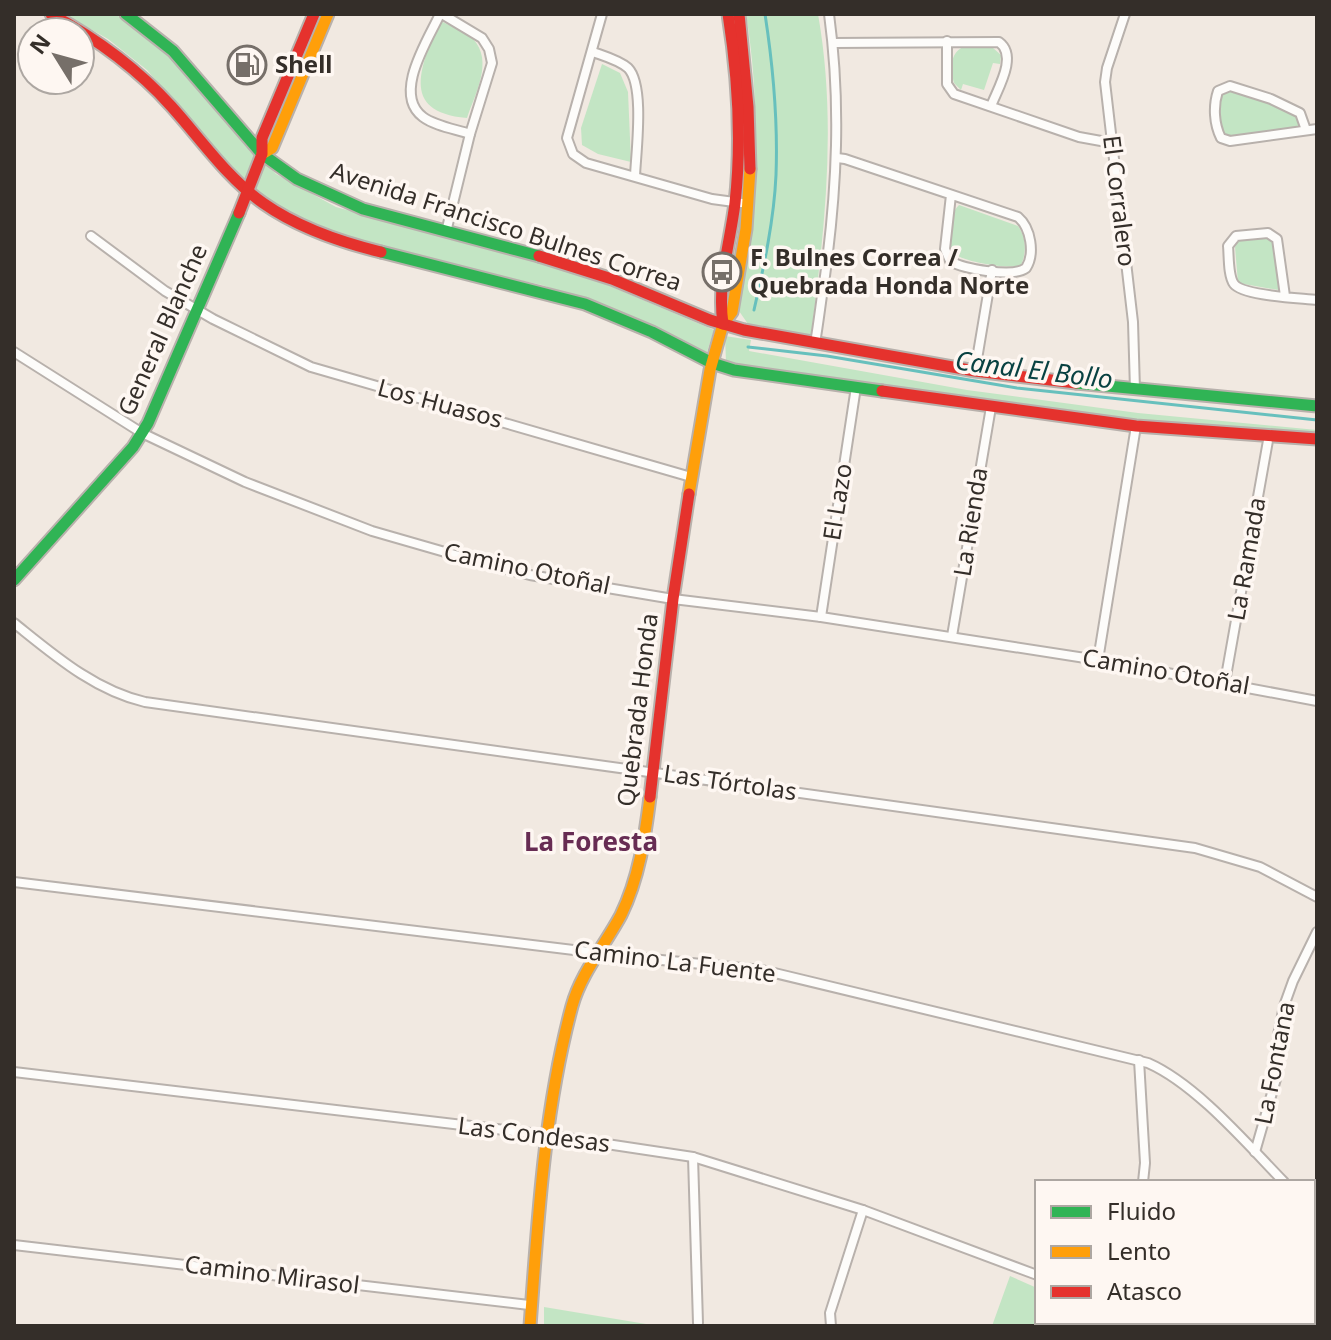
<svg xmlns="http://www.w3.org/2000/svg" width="1331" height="1340" font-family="'Noto Sans',sans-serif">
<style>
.green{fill:#c3e5c4}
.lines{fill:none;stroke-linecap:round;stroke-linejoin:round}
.stream{stroke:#67c0bd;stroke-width:3}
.street-casing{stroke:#b8b1ac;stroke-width:12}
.fast-casing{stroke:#b8b1ac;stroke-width:15}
.slow-casing{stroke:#b8b1ac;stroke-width:15}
.jam-casing{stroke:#b8b1ac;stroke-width:15}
.street{stroke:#fdfcfa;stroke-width:8}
.fast{stroke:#30b455;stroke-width:11}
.slow{stroke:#ff9f0a;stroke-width:11}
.jam{stroke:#e5322d;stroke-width:11}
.labels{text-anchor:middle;stroke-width:7;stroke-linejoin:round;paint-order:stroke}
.poi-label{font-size:24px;font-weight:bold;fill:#342e29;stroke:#fef7f2;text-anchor:start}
.street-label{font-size:24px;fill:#342e29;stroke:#fef7f2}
.water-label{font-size:26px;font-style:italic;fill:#094242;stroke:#fef7f2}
.neighbourhood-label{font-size:26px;font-weight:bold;fill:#672c53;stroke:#fef7f2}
</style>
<rect width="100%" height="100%" fill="#f1e9e1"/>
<g class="green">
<polygon points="64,14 115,14 141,30 167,53 276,174 336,207 579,273 714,330 706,355 606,307 542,285 421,259 330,234 284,213 254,188 214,148 147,70 108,39"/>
<path d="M746 14H818C837 121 825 228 811 335L748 324 739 311C755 206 763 120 746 14Z"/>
<path d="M439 20C450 26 465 31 473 39 494 61 475 94 467 118 397 112 423 64 439 20Z"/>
<path d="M963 47 993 48 1001 55 1000 64 993 63 984 90 963 84 961 90 954 83C951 70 949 54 963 47Z"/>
<polygon points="602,64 620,73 628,92 631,162 598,154 582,145 581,128"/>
<path d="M1233 89C1256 96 1292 103 1303 126L1228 140 1217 129 1218 93Z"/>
<path d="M959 205 1018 226C1026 237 1027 252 1021 265 1011 270 962 262 954 253 948 246 951 237 952 229 953 220 952 211 959 205Z"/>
<polygon points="1242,235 1274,238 1284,291 1238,283 1235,247"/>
<polygon points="725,336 751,340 749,351 967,390 1138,413 1317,430 1317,438 1137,425 765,370 726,362"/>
<polygon points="1010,1276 1037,1288 1037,1322 1079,1322 1083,1326 992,1326"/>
<polygon points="544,1307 658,1326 544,1326"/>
</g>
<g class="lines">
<g class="stream">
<path d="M754 310C764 266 774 220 776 175 778 122 773 66 765 14"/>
<polyline points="748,347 827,356 1017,388 1317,420"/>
</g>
<g class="street-casing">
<g id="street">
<path d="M440 14C428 40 392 94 423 117 435 126 455 129 470 134"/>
<polyline points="442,14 482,38 489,49 492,63 470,134 446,232"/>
<polyline points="602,14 567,138 573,154 586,163 712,199 749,204"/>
<polyline points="1125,14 1107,68 1105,82 1133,322 1135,390"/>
<polyline points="947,41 947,84 954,94 1079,137 1112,143"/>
<path d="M833 43 999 42C1018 56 998 88 991 106"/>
<path d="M593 52C604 56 619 60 628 68 645 85 636 152 635 176"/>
<path d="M1306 130 1300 113 1271 99 1230 86 1218 91C1213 106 1214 124 1221 138L1230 141 1317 129"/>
<path d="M837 158 845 159 1018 217C1031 228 1035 254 1026 268 1013 278 964 269 950 261L945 249 951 195"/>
<polyline points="91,236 165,291 213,319 311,367 691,477"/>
<path d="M1285 296 1277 239 1268 233 1236 236 1228 246C1229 256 1228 276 1234 284 1243 296 1301 298 1317 300"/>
<path d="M815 343C819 321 821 299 825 276 837 188 841 103 829 14"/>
<polyline points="14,352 142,433 245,482 372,531 490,565 530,575 673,599 821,617 1098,660 1317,701"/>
<polyline points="975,371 992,270"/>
<polyline points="821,617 856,387"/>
<path d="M14 623C54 655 94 690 145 702L1195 848 1260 867 1317 897"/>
<polyline points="952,636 991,407"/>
<polyline points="1098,660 1136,426"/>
<polyline points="1225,682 1269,435"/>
<path d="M14 882 631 957 762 970 1148 1063C1196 1084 1247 1144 1284 1182"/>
<polyline points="1139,1060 1145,1163 1143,1182"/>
<polyline points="14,1072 547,1135 693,1157 863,1210 1037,1275"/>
<polyline points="1255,1152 1276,1079 1278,1035 1284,1006 1293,981 1317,932"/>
<polyline points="693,1157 698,1323"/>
<polyline points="1313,1213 1317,1217"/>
<polyline points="14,1245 529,1305"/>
<polyline points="1099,1322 1103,1326"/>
<polyline points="831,1326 830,1313 863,1210"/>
</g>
</g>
<g class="fast-casing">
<g id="fast">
<polyline points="126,14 173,51 262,154 297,179 363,209 539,256"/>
<polyline points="381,252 585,304 652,332 712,363 734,370 882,391"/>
<polyline points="1076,383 1317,406"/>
<polyline points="14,580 133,447 148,423 239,213"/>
</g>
</g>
<g class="slow-casing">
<g id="slow">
<polyline points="262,154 272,148 328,14"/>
<polyline points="689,494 710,370 723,324 732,312 746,229 750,169"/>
<polyline points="1313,1259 1317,1255"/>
<path d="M530 1326C538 1219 544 1110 572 1006 581 973 605 945 621 915 639 878 645 837 650 797"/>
</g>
</g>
<g class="jam-casing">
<g id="jam">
<path d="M51 14C97 39 136 67 171 106 200 138 227 178 263 203 297 227 340 242 381 252"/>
<polyline points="739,14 748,107 750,169"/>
<polyline points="239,213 262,154 262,138 314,14"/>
<polyline points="539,256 612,279 710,320 744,330 975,371 1076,383"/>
<path d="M723 324C717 282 730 244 735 203 742 140 738 77 728 14"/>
<polyline points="882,391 1136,426 1317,439"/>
<polyline points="650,797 673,599 689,494"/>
<polyline points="1242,1326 1246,1322"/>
</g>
</g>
<use href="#street" class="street"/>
<use href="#fast" class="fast"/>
<use href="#slow" class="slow"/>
<use href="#jam" class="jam"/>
</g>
<defs>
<g id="fuel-ring" transform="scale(2)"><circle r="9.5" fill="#fef7f2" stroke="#766f69" stroke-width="1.5"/><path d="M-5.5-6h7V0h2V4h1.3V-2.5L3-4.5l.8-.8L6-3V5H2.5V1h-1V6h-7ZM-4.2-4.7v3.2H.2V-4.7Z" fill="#766f69"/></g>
<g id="bus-ring" transform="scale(2)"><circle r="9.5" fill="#fef7f2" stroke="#766f69" stroke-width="1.5"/><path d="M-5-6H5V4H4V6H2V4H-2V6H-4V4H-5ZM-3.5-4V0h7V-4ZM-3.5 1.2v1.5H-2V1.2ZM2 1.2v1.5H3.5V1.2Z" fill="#766f69"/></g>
</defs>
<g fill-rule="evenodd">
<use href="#fuel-ring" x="247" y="65"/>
<use href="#bus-ring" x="722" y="272"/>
</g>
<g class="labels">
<g class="poi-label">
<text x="275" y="73">Shell</text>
<text x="750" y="266">F. Bulnes Correa /<tspan x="750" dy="28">Quebrada Honda Norte</tspan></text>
</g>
<g class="street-label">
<text transform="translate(1119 201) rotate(83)" y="8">El Corralero</text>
<text transform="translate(506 227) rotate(18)" y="8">Avenida Francisco Bulnes Correa</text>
<text transform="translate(163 330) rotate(-66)" y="8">General Blanche</text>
<text transform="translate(440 404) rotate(15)" y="8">Los Huasos</text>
<text transform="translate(838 502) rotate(-81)" y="8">El Lazo</text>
<text transform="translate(971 522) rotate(-81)" y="8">La Rienda</text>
<text transform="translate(1247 559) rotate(-80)" y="8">La Ramada</text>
<text transform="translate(527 569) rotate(12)" y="8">Camino Otoñal</text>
<text transform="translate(1166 672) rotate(10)" y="8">Camino Otoñal</text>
<text transform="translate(638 710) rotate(-83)" y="8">Quebrada Honda</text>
<text transform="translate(730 783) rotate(8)" y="8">Las Tórtolas</text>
<text transform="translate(675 962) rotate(7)" y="8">Camino La Fuente</text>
<text transform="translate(1275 1063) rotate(-79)" y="8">La Fontana</text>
<text transform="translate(534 1135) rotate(7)" y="8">Las Condesas</text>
<text transform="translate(272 1275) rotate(7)" y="8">Camino Mirasol</text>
</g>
<g class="water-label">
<text transform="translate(1034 370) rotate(7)" y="9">Canal El Bollo</text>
</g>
<g class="neighbourhood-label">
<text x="591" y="851">La Foresta</text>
</g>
</g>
<rect width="1331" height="1340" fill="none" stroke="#342e29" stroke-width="32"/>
<rect x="1035" y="1180" width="280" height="144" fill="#fef7f2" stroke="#ada7a2" stroke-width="2"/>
<rect x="1051" y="1206" width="40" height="12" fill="#30b455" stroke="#ada7a2" stroke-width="2"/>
<text x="1107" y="1220" font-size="24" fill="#342e29">Fluido</text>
<rect x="1051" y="1246" width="40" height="12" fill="#ff9f0a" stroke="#ada7a2" stroke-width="2"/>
<text x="1107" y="1260" font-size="24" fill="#342e29">Lento</text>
<rect x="1051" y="1286" width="40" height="12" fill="#e5322d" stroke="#ada7a2" stroke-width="2"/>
<text x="1107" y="1300" font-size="24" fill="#342e29">Atasco</text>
<g transform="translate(56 56) rotate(307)"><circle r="38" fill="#fef7f2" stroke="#ada7a2" stroke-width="2"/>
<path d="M0-6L14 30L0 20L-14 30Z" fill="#766f69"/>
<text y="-12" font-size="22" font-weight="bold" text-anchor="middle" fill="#342e29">N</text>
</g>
</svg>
